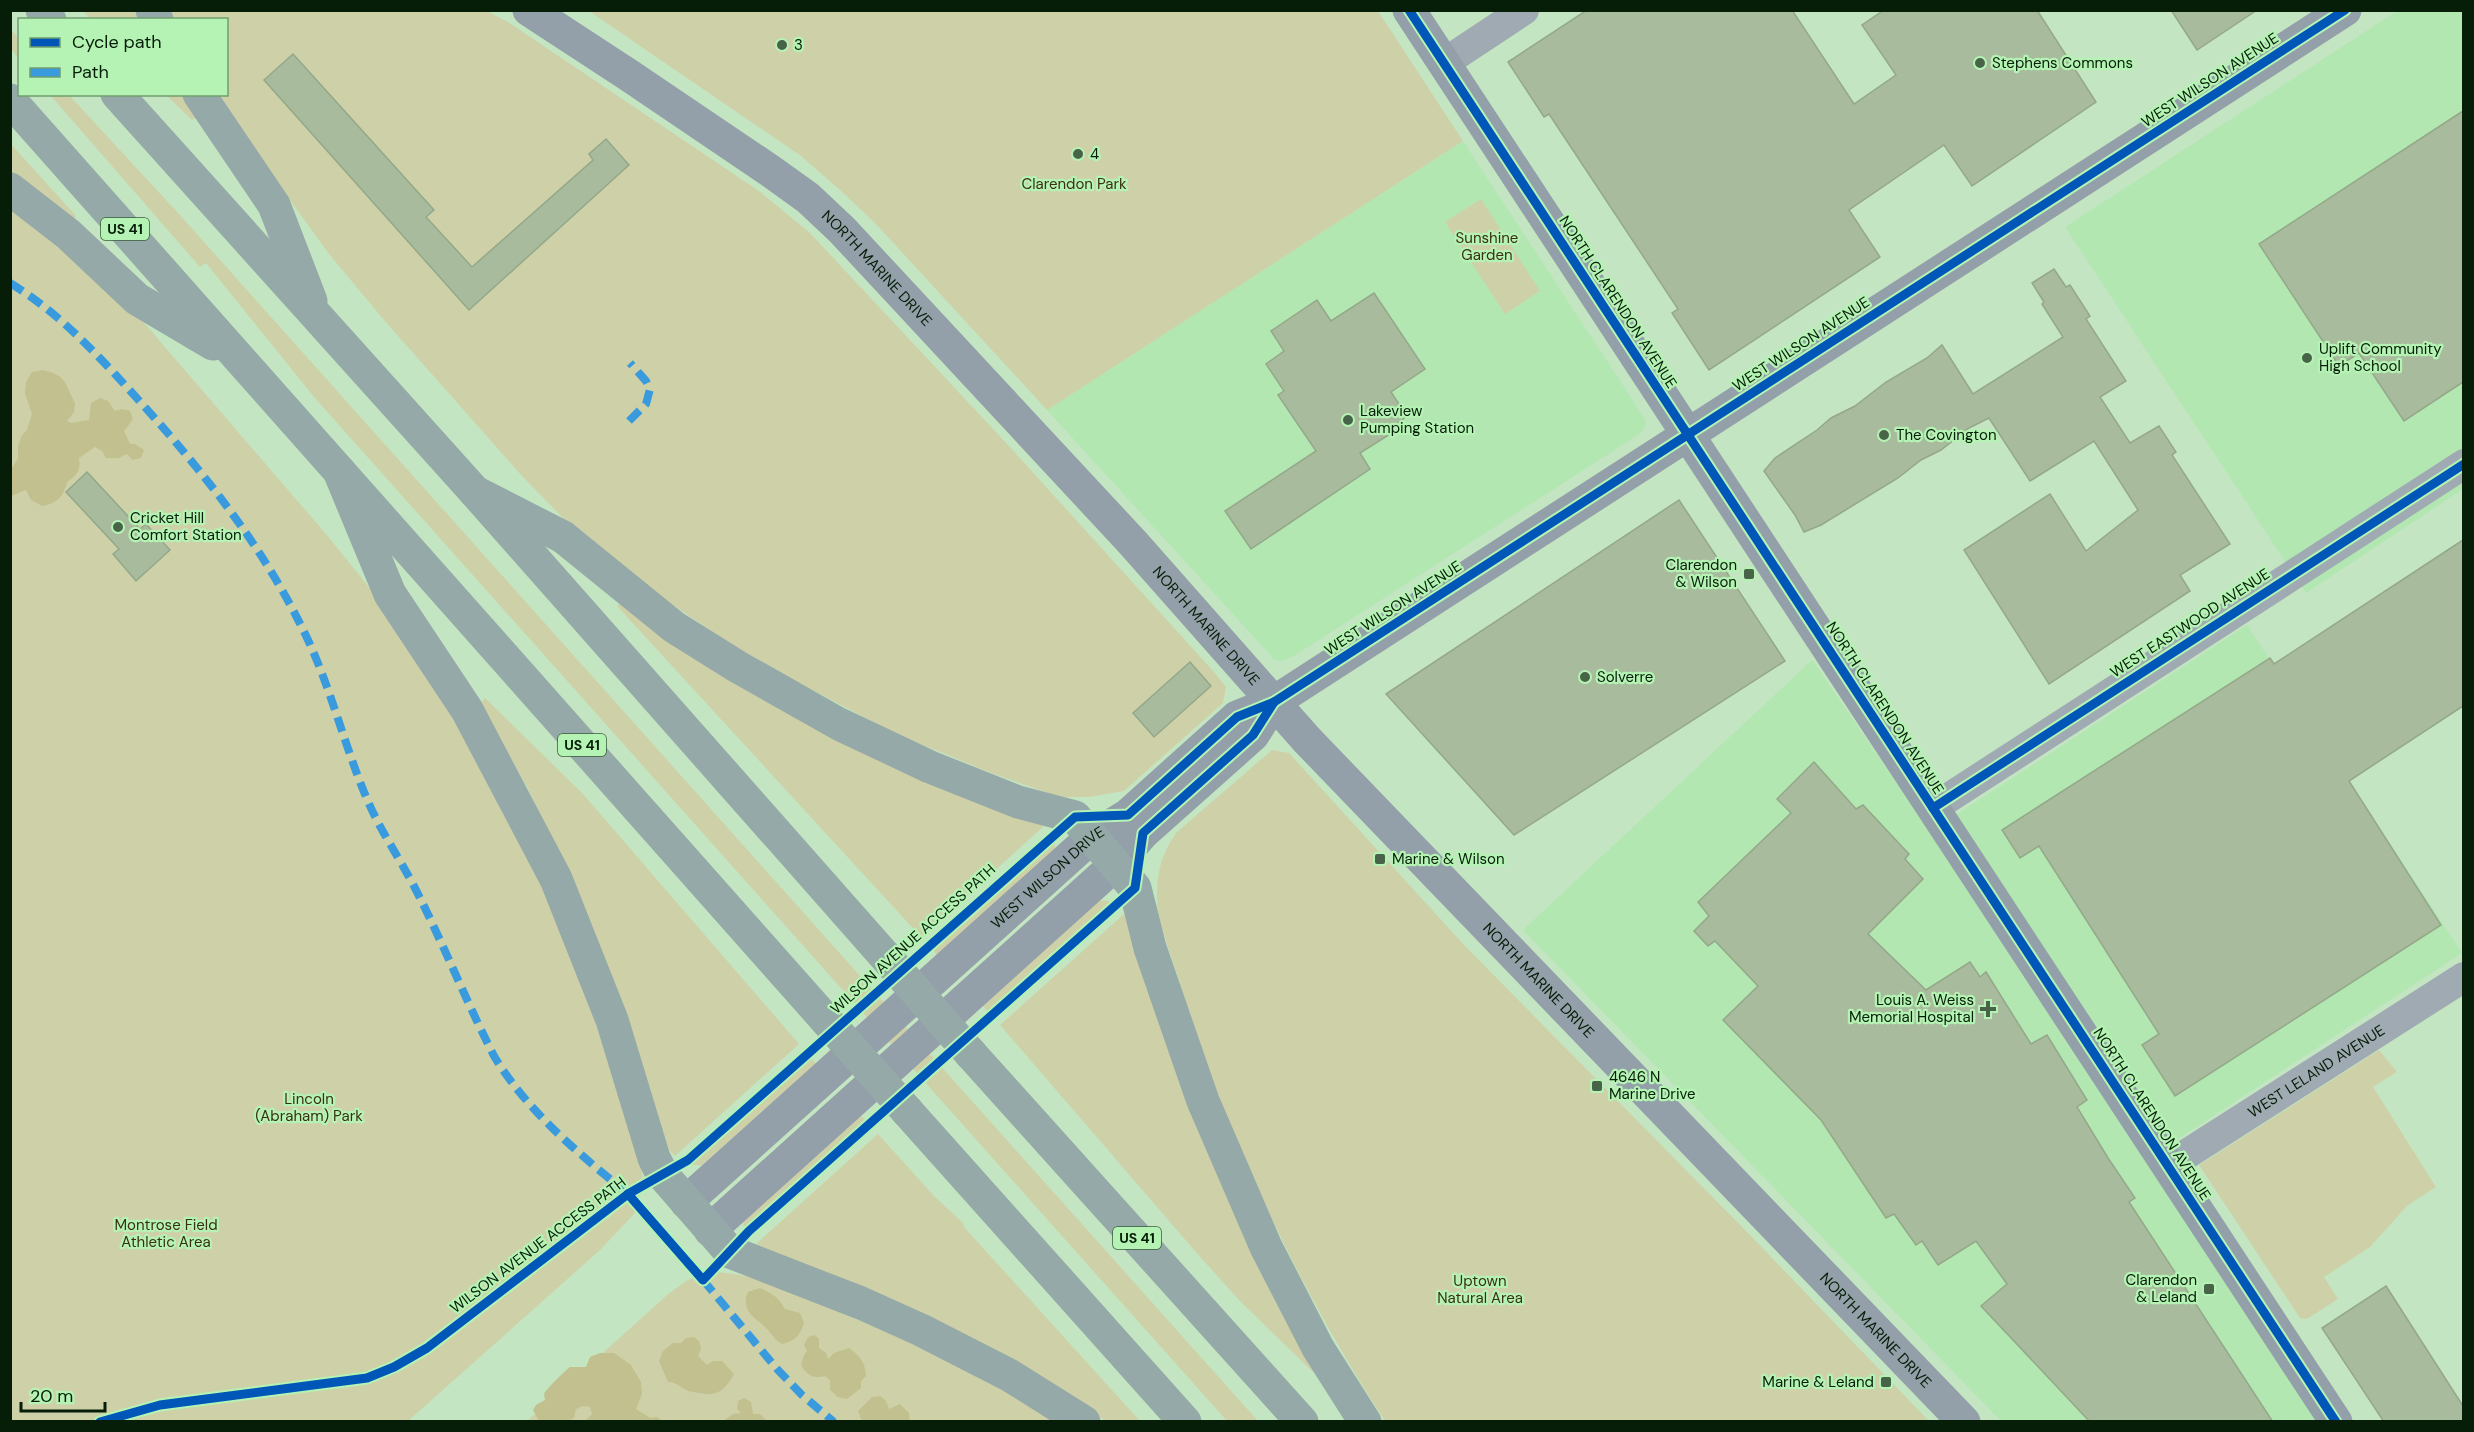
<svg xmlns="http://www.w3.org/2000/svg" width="2474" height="1432" font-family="'DM Sans',sans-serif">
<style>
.built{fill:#b2e7b2}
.green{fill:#ced1a8}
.forest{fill:#c1c08e}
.building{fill:#a8bc9d;stroke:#94a889;stroke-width:1.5}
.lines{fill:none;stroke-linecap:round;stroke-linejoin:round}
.street{stroke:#9faab2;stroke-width:30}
.secondary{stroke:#939fa9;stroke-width:33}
.highway{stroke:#95a9a8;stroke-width:33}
.highway-bridge{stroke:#95a9a8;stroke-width:33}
.quiet{stroke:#399bdd;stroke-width:8;stroke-dasharray:15 8;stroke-linecap:butt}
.cycleway-casing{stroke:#b5f3b4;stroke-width:13}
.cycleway{stroke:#0057b8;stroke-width:9}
.poi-dot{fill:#486448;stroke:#b5f3b4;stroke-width:2}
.labels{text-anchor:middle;stroke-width:4.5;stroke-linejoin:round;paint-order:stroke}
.shield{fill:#b5f3b4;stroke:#3a5e3b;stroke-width:1.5}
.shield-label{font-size:14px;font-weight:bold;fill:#061e07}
.poi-label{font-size:15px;fill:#061e07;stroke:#b5f3b4;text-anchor:start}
.street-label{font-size:15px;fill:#061e07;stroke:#b5f3b4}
.park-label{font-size:15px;fill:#3c2f13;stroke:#b5f3b4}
</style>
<rect width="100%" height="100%" fill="#c3e5c2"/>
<g class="built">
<polygon points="2397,11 2463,11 2463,489 2306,593 2065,227"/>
<polygon points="1463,141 1641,413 1646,421 1645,426 1641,433 1294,656 1281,661 1274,659 1047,410"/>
<polygon points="2247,625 2462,953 2152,1156 2334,1421 2001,1421 1523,930 1812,660 1930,832"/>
</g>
<g class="green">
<polygon points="83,11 137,11 142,19 91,19"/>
<polygon points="168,11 487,11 508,22 759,191 810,233 1008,445 1214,672 1226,687 1223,703 1124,791 1089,797 1060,797 994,774 896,734 801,684 734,646 640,583 565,520 522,476 384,320 329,254 268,170 219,95 226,94 226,20 173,19"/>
<polygon points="589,11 1378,11 1463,141 1047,410 875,223 841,191 801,156"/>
<polygon points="11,29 19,39 19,59 11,49"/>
<polygon points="50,95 69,95 179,214 1258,1421 1227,1421 314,397 206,263 200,267"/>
<polygon points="166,95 186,95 199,115 192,120"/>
<polygon points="10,143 76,216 71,223 11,173"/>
<polygon points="1481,199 1540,291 1505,314 1445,222"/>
<polygon points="11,207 50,236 140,318 326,534 373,592 445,698 534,867 588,999 636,1147 643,1178 638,1205 634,1214 600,1250 408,1421 11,1421"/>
<polygon points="621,602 1044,826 921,937 617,606"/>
<polygon points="485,698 583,794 799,1044 675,1156 669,1150 562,860 527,787 480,704"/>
<path d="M1272 750 1289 753 1465 946 1748 1233 1929 1421H1385C1298 1287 1228 1140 1181 987 1174 963 1158 924 1157 900 1156 874 1162 852 1177 832Z"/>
<polygon points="1055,840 1055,851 938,956 932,949"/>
<polygon points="1100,900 1114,902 989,1013 982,1005"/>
<polygon points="1124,914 1131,922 1315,1374 1240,1301 1201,1258 1000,1025"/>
<polygon points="2379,1050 2397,1072 2373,1087 2436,1187 2408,1205 2370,1247 2324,1277 2338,1299 2307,1319 2300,1318 2199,1165"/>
<polygon points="810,1057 816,1064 702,1165 689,1165"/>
<polygon points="860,1115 868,1123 746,1231 743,1225 745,1218"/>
<polygon points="878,1134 934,1196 963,1223 964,1227 1140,1421 1106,1421 1070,1397 771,1254 756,1244"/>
<path d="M705 1272C755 1270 807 1297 852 1317 923 1348 991 1379 1056 1422H526L666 1296 686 1281Z"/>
</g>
<g class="forest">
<path d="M43 370C68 376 64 383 75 403L74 412 67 421 71 423 89 420 91 403 100 398 108 401 115 411 122 409 130 411 133 419 124 431 130 444H135L144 450 141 458 132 460 127 454 118 458H106L102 451 95 447 79 458C81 470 77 475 67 482 63 497 58 503 42 506L31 500 26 490 11 496V469L18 459V446L22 435 27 430 32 414 25 394 26 382 32 372Z"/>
<path d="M760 1288C771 1293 779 1297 785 1309L800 1313 804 1323C800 1336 795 1341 782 1344 775 1340 773 1336 768 1330 759 1319 739 1313 748 1292Z"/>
<path d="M814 1335 819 1339V1348L826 1353 828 1359 834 1353 849 1348C860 1356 865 1362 866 1376L861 1381V1388L847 1399 838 1397 830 1390V1380L825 1376C813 1379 808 1376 801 1365L804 1355 807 1351 804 1345 808 1337Z"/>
<path d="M694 1337 699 1341 701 1348 698 1356 707 1365 713 1361H722L734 1374C722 1397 711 1396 689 1391 681 1389 678 1382 668 1382L659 1361 663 1351 673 1343H681L686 1338Z"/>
<path d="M600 1353H614L631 1365 641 1382 642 1394 636 1409 650 1418 657 1417 663 1421H585L592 1414 590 1407 583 1406 576 1409 574 1418 568 1421H539L533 1410 536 1405 545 1400 544 1394C548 1387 563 1373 570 1367H586L590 1357Z"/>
<polygon points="880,1396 886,1401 889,1409 900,1404 909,1413 910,1421 862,1421 858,1411 872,1397"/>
<polygon points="744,1398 751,1402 753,1414 760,1414 767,1421 723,1421 733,1414 741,1413 737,1409 738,1401"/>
</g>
<g class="building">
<polygon points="1587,10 1792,10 1854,104 1896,75 1862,25 1884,10 2037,10 2096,102 1972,186 1944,145 1849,210 1880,257 1709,370 1672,313 1678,309 1549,114 1544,117 1508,62"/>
<polygon points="2171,10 2257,10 2197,50"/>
<polygon points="293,54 434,210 426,217 472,267 593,160 589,154 606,139 629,165 469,310 264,80"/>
<polygon points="2463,111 2463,382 2404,421 2359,353 2339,366 2259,244"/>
<polygon points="2054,269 2066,287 2070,285 2090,316 2086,319 2126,381 2100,397 2130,443 2159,426 2176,452 2172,455 2230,544 2180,575 2190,591 2049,684 1964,550 2050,494 2086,551 2138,510 2094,441 2030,481 1989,418 1969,428 1941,450 1921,460 1898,478 1821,525 1804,532 1795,515 1764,471 1775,458 1817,430 1831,418 1855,406 1886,382 1927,358 1942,345 1973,394 2063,337 2042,304 2044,302 2032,283"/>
<polygon points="1374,293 1425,369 1391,392 1407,416 1395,425 1398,429 1360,453 1370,469 1251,549 1225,511 1316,451 1278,395 1284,391 1266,364 1284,351 1271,331 1317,300 1331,321"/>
<polygon points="87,472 140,529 146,524 170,550 136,581 113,554 119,549 66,492"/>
<polygon points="1679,500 1785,661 1514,835 1386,694"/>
<polygon points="2463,540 2463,706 2349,781 2441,925 2175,1096 2142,1045 2159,1034 2039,846 2020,858 2002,830 2270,658 2274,664"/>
<polygon points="1190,662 1211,686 1154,737 1133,713"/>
<polygon points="1814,762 1856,809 1863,805 1909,854 1905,859 1923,879 1868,934 1926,990 1970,962 1980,977 1986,972 2031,1044 2047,1035 2087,1100 2077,1107 2108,1158 2135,1198 2129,1202 2273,1422 2090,1422 1981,1306 2007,1284 1976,1241 1938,1265 1922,1241 1916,1245 1894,1214 1886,1218 1821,1120 1723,1020 1758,986 1715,941 1708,946 1694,931 1709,916 1698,902 1791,813 1777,799"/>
<polygon points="2386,1286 2463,1406 2463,1422 2384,1422 2322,1328"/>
</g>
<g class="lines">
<g class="street">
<polyline points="1444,63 1524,10"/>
<polyline points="1933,808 2464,464"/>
<path id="s1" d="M2168 1166 2464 977"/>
</g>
<g class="secondary">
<path id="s2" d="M529 10 630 76 769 170 808 198 842 230 1133 543 1307 740 1964 1422"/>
<polyline points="1409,10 2336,1422"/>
<path id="s3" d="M686 1202 1092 837 1128 815 1237 717 1274 702 2345 10"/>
<polyline points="710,1230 1116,864 1143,833 1253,735 1274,702"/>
</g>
<g class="highway">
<polyline points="42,10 50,20"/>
<polyline points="152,10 157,20"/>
<polyline points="117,94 475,492 891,963"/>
<polyline points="199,94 274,205 311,301"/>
<polyline points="10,100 826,1020"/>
<polyline points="10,189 68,234 137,299 213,344"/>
<polyline points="339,471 390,594 467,710 556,879 612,1020 654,1158 662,1174 730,1252 861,1303 921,1330 1009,1375 1084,1422"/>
<polyline points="475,492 563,537 674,627 738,667 839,724 930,767 1018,802 1075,817 1135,888 1150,948 1203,1101 1266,1247 1318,1348 1365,1422"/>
<polyline points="971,1054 1302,1422"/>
<polyline points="907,1111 1185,1422"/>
</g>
<g class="highway-bridge">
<polyline points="891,963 971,1054"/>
<polyline points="826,1020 907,1111"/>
</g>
<g class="quiet">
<path d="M10 283C58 312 97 354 134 395 202 470 265 548 308 640 333 694 346 752 370 806 384 837 404 865 419 896 445 948 467 1003 494 1056 528 1112 577 1152 628 1194"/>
<polyline points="629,421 646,404 650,389 646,381 630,363"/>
<polyline points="703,1280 777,1369 802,1395 834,1422"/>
</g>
<g class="cycleway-casing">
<g id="cycleway">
<polyline points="1409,10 2336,1422"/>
<polyline points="1933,808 2464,464"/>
<polyline points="628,1194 703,1280 749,1231 1135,888 1143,833 1253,735 1274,702"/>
<polyline points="100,1422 160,1405 367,1378 394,1367 427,1348 628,1194 688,1160 1075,817 1128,815 1237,717 1274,702 2345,10"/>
</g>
</g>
<use href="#cycleway" class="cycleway"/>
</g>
<g class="poi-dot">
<circle cx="782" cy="45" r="6"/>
<circle cx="1980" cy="63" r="6"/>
<circle cx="1078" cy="154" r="6"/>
<circle cx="2307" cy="358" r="6"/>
<circle cx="1348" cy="420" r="6"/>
<circle cx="1884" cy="435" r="6"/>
<circle cx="118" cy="527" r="6"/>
<rect x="1743" y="568" width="12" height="12" rx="3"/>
<circle cx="1585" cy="677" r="6"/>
<rect x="1374" y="853" width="12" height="12" rx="3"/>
<path d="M1985 1000h6v6h6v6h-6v6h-6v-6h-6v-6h6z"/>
<rect x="1591" y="1080" width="12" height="12" rx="3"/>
<rect x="2203" y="1283" width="12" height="12" rx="3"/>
<rect x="1880" y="1376" width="12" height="12" rx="3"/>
</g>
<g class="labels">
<g class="shield">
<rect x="101" y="218" width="48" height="22" rx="4.5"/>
<rect x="558" y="734" width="48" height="22" rx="4.5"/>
<rect x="1113" y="1227" width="48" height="22" rx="4.5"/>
</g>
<g class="shield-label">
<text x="125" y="234">US 41</text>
<text x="582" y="750">US 41</text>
<text x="1137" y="1243">US 41</text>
</g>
<g class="poi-label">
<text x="794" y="50">3</text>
<text x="1992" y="68">Stephens Commons</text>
<text x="1090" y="159">4</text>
<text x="2319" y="354">Uplift Community<tspan x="2319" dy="17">High School</tspan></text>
<text x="1360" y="416">Lakeview<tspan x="1360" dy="17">Pumping Station</tspan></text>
<text x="1896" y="440">The Covington</text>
<text x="130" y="523">Cricket Hill<tspan x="130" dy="17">Comfort Station</tspan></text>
<text x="1737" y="570" text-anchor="end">Clarendon<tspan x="1737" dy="17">&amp; Wilson</tspan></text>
<text x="1597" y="682">Solverre</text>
<text x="1392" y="864">Marine &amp; Wilson</text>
<text x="1974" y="1005" text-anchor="end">Louis A. Weiss<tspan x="1974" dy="17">Memorial Hospital</tspan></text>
<text x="1609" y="1082">4646 N<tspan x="1609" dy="17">Marine Drive</tspan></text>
<text x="2197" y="1285" text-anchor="end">Clarendon<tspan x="2197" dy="17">&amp; Leland</tspan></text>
<text x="1874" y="1387" text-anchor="end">Marine &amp; Leland</text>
</g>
<g class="street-label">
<text transform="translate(2210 80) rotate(-33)" y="5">WEST WILSON AVENUE</text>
<text dy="5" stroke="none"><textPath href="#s2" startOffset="435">NORTH MARINE DRIVE</textPath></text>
<text transform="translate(1618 302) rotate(57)" y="5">NORTH CLARENDON AVENUE</text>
<text transform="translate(1801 344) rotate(-33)" y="5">WEST WILSON AVENUE</text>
<text transform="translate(1393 608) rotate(-33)" y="5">WEST WILSON AVENUE</text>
<text transform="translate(2190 623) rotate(-33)" y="5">WEST EASTWOOD AVENUE</text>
<text dy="5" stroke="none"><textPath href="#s2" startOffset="921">NORTH MARINE DRIVE</textPath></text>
<text transform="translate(1885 708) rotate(57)" y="5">NORTH CLARENDON AVENUE</text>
<text dy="5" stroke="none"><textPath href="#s3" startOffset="486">WEST WILSON DRIVE</textPath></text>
<text transform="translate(913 939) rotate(-42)" y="5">WILSON AVENUE ACCESS PATH</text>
<text dy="5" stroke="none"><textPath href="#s2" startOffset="1407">NORTH MARINE DRIVE</textPath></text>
<text dy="5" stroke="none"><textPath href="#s1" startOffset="176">WEST LELAND AVENUE</textPath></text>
<text transform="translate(2152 1114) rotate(57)" y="5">NORTH CLARENDON AVENUE</text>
<text transform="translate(538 1245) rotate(-37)" y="5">WILSON AVENUE ACCESS PATH</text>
<text dy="5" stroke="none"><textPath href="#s2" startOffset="1893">NORTH MARINE DRIVE</textPath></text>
</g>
<g class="park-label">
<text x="1074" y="189">Clarendon Park</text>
<text x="1487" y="243">Sunshine<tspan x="1487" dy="17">Garden</tspan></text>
<text x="309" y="1104">Lincoln<tspan x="309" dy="17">(Abraham) Park</tspan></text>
<text x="166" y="1230">Montrose Field<tspan x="166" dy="17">Athletic Area</tspan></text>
<text x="1480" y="1286">Uptown<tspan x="1480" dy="17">Natural Area</tspan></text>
</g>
</g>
<rect width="2474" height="1432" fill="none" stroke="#061e07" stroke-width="24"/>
<rect x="18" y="18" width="210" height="78" fill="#b5f3b4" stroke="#6f9e6f" stroke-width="1.5"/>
<rect x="30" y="38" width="30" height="9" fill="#0057b8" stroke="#6f9e6f" stroke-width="1.5"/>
<text x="72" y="48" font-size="18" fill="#061e07">Cycle path</text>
<rect x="30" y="68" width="30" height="9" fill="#399bdd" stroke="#6f9e6f" stroke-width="1.5"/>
<text x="72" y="78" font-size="18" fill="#061e07">Path</text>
<path d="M21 1402v9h84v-9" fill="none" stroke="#061e07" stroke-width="3"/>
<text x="30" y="1402" font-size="18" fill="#061e07" stroke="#b5f3b4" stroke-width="4.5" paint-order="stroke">20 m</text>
</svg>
